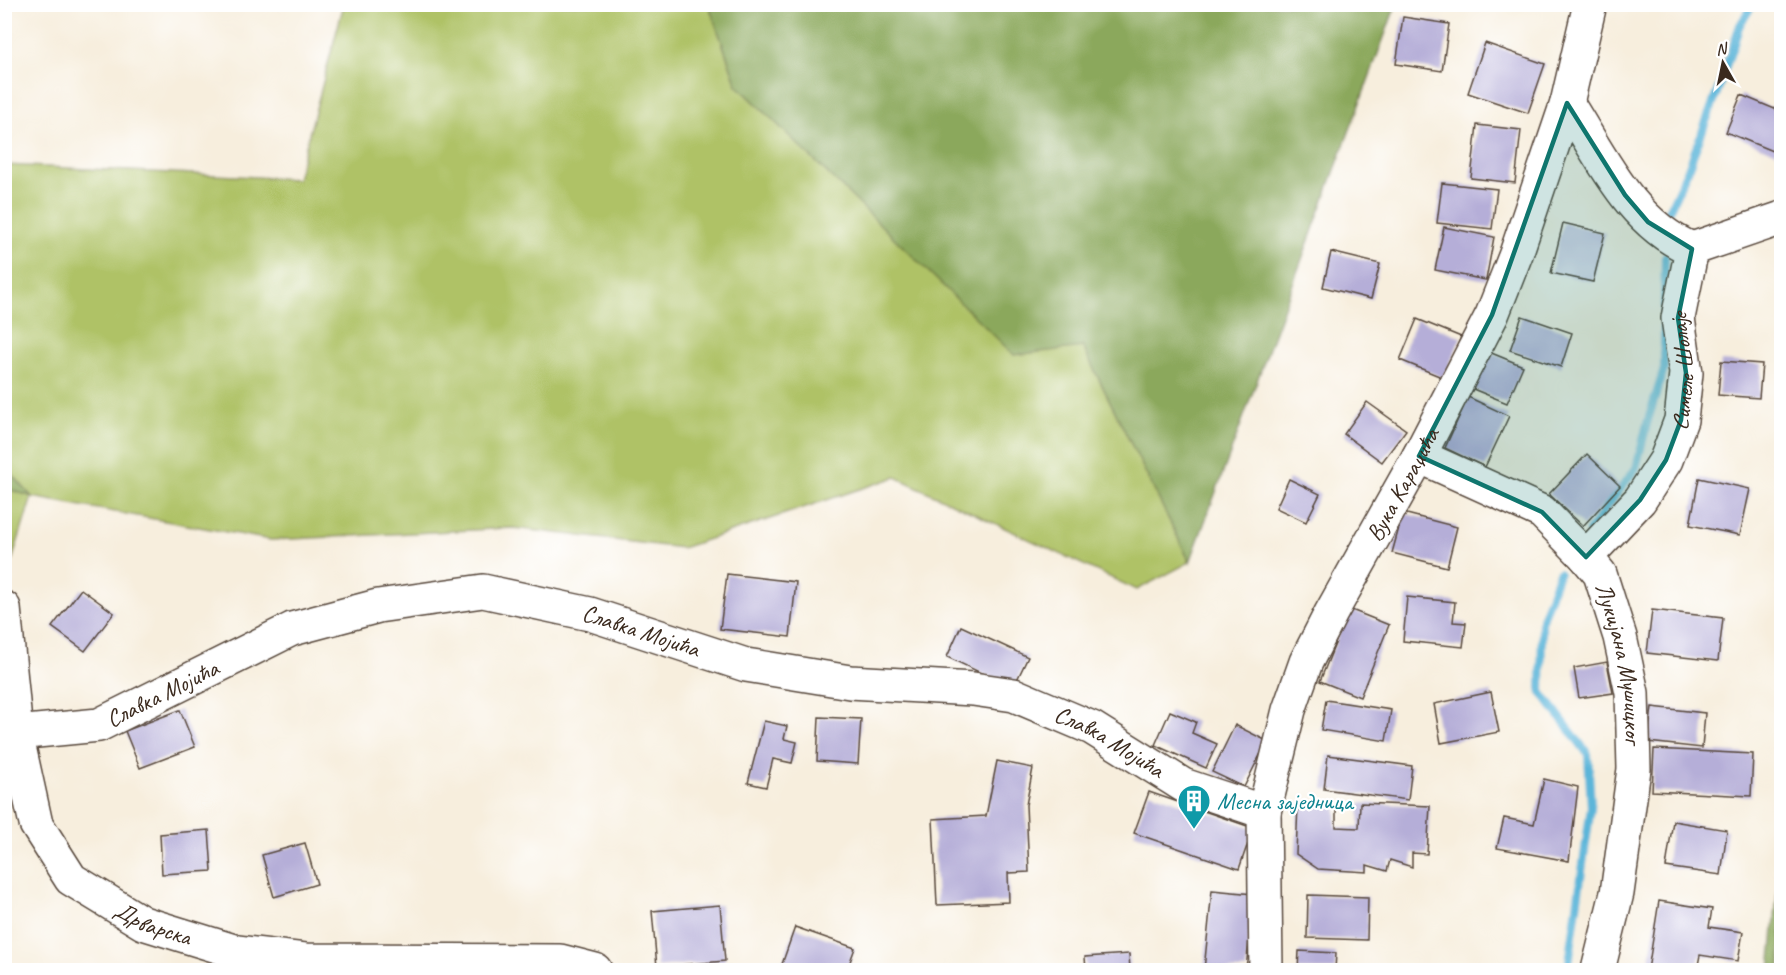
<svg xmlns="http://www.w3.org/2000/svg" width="1786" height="975" font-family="Caveat,sans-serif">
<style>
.green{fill:#afc266;stroke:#757642;stroke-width:1.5}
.forest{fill:#8ba85b;stroke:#63693c;stroke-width:1.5}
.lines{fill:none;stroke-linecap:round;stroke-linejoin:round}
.stream{stroke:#5bb5d9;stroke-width:8}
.building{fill:#b5aed8}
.minor-casing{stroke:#57473b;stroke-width:36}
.minor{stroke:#fff;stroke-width:33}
.marked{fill:#0f766e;fill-opacity:0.2;stroke:#0f766e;stroke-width:4.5;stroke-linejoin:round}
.labels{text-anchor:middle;stroke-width:4.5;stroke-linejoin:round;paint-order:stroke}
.street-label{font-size:24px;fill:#3b2a1e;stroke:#fff}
.culture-label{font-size:24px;fill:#0d838f;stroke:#fff;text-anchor:start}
</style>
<rect width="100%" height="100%" fill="#fff"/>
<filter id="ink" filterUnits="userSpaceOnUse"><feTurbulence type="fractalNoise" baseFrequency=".0167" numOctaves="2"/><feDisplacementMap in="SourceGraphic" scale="12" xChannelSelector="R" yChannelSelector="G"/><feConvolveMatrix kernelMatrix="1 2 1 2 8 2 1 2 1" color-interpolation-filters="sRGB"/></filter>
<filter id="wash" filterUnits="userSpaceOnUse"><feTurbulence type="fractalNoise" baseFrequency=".008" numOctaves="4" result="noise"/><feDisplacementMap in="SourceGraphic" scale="24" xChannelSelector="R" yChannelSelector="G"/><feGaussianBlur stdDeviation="1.35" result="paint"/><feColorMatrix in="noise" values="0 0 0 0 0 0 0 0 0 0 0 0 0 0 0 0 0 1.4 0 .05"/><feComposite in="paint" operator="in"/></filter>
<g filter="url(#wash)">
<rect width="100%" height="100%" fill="#f7eedd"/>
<polygon class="green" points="344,4 709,5 737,85 1083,347 1190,562 1137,590 896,477 682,548 513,528 271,540 32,497 5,582 5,488 31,496 5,466 5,165 297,179"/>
<g class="forest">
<polygon points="709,5 1396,5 1190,562 1083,347 1014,355 737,85"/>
<polygon points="4,466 5,466 32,497 5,488"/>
<polygon points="1781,856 1781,970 1770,970"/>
</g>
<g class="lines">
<g class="stream">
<polyline points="1667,215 1688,169 1718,90 1740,25 1753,4"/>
<polyline points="1664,313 1665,257"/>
<polyline points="1589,531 1636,468 1648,420 1664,369 1664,326"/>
<polyline points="1559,573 1542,619 1541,692 1588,754 1591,807 1568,970"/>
</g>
</g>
<g id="blocks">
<g class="building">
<polygon points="1403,17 1449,24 1442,71 1396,64"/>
<polygon points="1485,43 1545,64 1528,113 1468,93"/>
<polygon points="1741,95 1782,112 1782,141 1777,153 1726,132"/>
<polygon points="1477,125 1521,130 1515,183 1471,178"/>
<polygon points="1442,183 1497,189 1492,229 1437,223"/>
<polygon points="1563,223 1605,233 1593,282 1551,273"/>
<polygon points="1444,227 1494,237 1486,280 1435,270"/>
<polygon points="1331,252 1380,264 1371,299 1323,287"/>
<polygon points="1522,316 1572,333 1561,367 1510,350"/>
<polygon points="1417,319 1461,337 1444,378 1400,360"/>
<polygon points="1489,352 1523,366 1507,403 1473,389"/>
<polygon points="1721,361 1762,364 1759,398 1718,395"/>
<polygon points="1468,397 1509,416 1485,467 1445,448"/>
<polygon points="1367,402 1406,430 1382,462 1344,434"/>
<polygon points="1587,454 1620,486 1583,526 1549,494"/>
<polygon points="1699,478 1750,489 1740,535 1690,525"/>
<polygon points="1289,479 1320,494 1306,522 1276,508"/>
<polygon points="1403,513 1457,527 1447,567 1392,553"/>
<polygon points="727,574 796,582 790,637 720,629"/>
<polygon points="81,589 114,613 85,651 52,627"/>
<polygon points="1407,597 1455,602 1453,622 1466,623 1463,647 1403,641"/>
<polygon points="1349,609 1389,625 1360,697 1320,681"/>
<polygon points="1652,610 1723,618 1718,661 1647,653"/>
<polygon points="961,626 1028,657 1013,688 947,657"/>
<polygon points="1607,662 1613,693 1579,698 1574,668"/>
<polygon points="1491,692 1499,732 1441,743 1434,704"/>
<polygon points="1326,700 1391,710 1386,741 1321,730"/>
<polygon points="1652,707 1705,713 1702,748 1648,742"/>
<polygon points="180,710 195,747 140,768 125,731"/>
<polygon points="1170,711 1196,722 1192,733 1217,744 1206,768 1155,745"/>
<polygon points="819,717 861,719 858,764 817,761"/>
<polygon points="764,721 787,726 784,739 797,742 792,763 773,759 766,787 748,783"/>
<polygon points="1235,725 1267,741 1244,787 1212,772"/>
<polygon points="1654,749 1753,754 1751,796 1652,791"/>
<polygon points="1328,755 1412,766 1408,800 1324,789"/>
<polygon points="997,761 1033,768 1026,805 1029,872 1008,873 1009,902 937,905 933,819 986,816"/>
<polygon points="1544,779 1578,787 1569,861 1497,848 1504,818 1534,824"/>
<polygon points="1149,792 1253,828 1239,869 1134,833"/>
<polygon points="1360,803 1430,806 1427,854 1412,853 1412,867 1390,860 1387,871 1367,865 1367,872 1318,869 1296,854 1298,804 1336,805 1336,827 1359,828"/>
<polygon points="1673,821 1727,830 1721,875 1666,867"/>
<polygon points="209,830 212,871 162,874 160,834"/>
<polygon points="305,843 317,884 274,897 262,855"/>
<polygon points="1212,890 1253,894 1246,970 1204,970"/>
<polygon points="1308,895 1368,897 1367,940 1307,938"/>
<polygon points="1659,901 1712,909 1709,927 1743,932 1738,961 1700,955 1697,970 1648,970"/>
<polygon points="720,905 725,961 657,967 652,911"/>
<polygon points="795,927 855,948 847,970 791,970 781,967"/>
<polygon points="1299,951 1336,953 1335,970 1298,970"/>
<polygon points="1129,954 1130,970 1086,970 1085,957"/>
</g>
</g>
</g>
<g filter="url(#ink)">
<use href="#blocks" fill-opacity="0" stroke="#57473b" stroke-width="1.5"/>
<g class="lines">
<g class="minor-casing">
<g id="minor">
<path d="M1567 103C1601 156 1631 224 1692 249"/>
<polyline points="1692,249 1782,218"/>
<path id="s1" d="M1419 456 1542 512 1586 557 1600 574 1620 637 1632 693 1634 769 1617 893 1598 970"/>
<path id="s2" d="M1586 557 1640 500 1666 460 1681 420 1686 373 1678 318 1692 249"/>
<path id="s3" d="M4 608 16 733 36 824 71 879 143 923 237 952 305 960 560 961 595 970"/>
<path id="s4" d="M16 733 99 725 292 629 378 606 483 591 590 614 746 665 850 682 973 689 1014 695 1092 728 1183 785 1264 812"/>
<path id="s5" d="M1266 970 1264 812 1289 710 1306 662 1331 613 1419 456 1492 315 1516 254 1567 103 1590 4"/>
</g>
</g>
<use href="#minor" class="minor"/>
</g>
</g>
<path class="marked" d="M1567 103 1625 195 1648 222 1692 249 1678 318 1686 373 1681 420 1666 460 1640 500 1586 557 1542 512 1419 456 1492 315Z"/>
<defs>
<g id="building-pin" transform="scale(1.725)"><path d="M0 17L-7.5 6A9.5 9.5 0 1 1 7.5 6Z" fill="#0f9aa8" stroke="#fff"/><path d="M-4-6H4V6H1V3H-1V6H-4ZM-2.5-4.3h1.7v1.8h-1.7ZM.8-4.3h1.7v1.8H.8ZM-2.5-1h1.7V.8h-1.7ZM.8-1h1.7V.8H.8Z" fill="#fff"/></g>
</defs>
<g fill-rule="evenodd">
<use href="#building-pin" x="1194" y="801"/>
</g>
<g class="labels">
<g class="street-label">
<text dy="8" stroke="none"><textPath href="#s2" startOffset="219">Симеле Шолаје</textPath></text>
<text dy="8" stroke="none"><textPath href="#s5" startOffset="516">Вука Караџића</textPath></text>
<text dy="8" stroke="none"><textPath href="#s4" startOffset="657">Славка Мојића</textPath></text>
<text dy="8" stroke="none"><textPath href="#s1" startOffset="312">Лукијана Мушицког</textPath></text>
<text dy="8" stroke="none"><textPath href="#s4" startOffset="154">Славка Мојића</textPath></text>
<text dy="8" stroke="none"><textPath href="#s4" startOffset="1144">Славка Мојића</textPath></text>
<text dy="8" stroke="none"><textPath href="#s3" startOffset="378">Дрварска</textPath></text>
</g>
<g class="culture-label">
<text x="1217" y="809">Месна заједница</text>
</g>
</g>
<rect width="1786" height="975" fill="none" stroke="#fff" stroke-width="24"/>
<g transform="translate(1723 63) rotate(351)" stroke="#ffffff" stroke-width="4.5" paint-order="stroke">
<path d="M0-4.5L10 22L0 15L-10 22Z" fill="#3b2a1e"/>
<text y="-9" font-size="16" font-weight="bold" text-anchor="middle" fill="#3b2a1e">N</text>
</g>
</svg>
